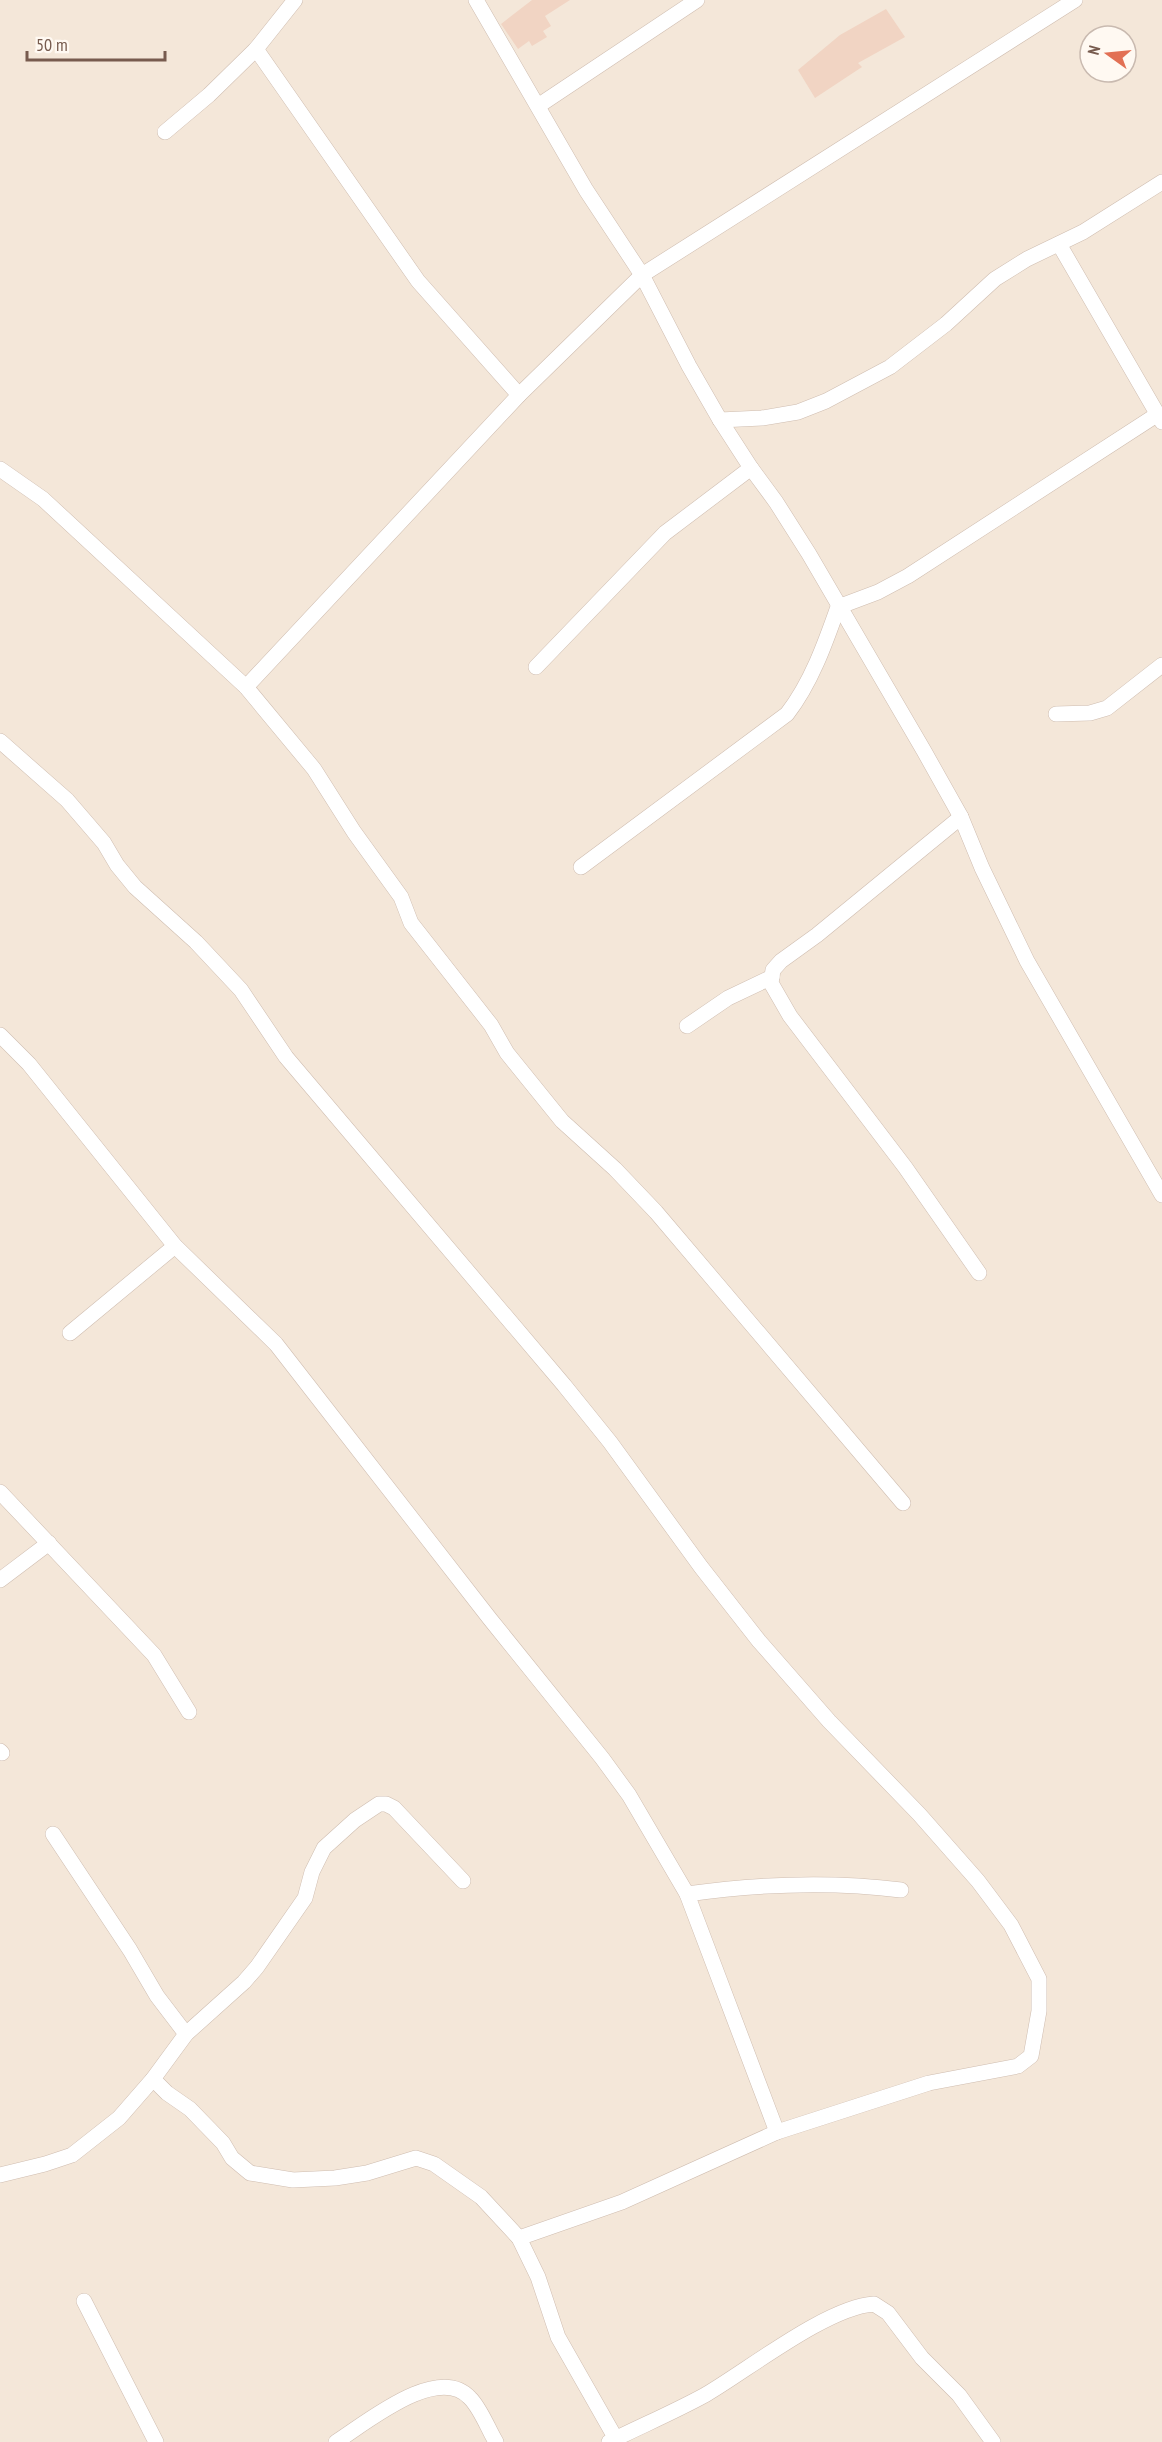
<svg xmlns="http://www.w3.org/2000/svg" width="1162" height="2442" font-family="'PT Sans Narrow',sans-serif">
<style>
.residential{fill:#f4e7d9;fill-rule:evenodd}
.building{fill:#f1d4c3}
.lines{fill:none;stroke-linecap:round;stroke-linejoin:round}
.minor-casing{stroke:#cfbdb0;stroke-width:16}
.minor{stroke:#fff;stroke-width:15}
</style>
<rect width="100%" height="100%" fill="#fcf5eb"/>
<path class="residential" d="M0 0H1162V2442H0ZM1090 36H1126V72H1090Z"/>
<g class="building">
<polygon points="532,0 570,0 545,16 551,26 543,31 547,37 532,46 529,41 518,49 501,24"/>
<polygon points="886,9 905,37 858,63 862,67 815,98 798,70 840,35"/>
</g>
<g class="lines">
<g class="minor-casing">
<g id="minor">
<polyline points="476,0 586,190 642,275 689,366 720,420 751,468 776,502 809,554 924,751 961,817 982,868 1027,961 1162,1195"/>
<polyline points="256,49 418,281 519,395"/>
<polyline points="538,106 697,0"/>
<polyline points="165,132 209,95 256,49 295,0"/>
<polyline points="1059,244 1162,422"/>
<polyline points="720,420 762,418 798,412 826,401 890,367 946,324 995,279 1027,259 1083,232 1162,182"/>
<polyline points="0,469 43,499 246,687 519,395 642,275 1075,0"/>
<polyline points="536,667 665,533 751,468"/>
<polyline points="246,687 314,769 354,832 401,897 411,923 491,1025 507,1053 562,1121 615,1169 656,1212 903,1503"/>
<polyline points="1056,714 1090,713 1107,708 1162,665"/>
<polyline points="0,741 67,800 104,843 117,865 135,887 196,942 241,990 286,1057 564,1385 610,1442 701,1567 759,1641 829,1721 919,1814 978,1881 1011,1925 1039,1979 1039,2011 1031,2056 1018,2066 929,2083 777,2132 622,2202 519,2238"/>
<polyline points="961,817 817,935 781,961 773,970 771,983 790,1016 905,1167 979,1273"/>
<path d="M581 867 787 714C811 683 825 644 838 607L878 592 908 576 1158 414"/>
<polyline points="687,1026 728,998 772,977"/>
<path d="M0 1035 29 1064 175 1246 276 1344 490 1619 602 1758 629 1795 687 1894C758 1884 830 1881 901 1890"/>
<polyline points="70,1333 175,1246"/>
<polyline points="0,1492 154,1655 189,1712"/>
<polyline points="0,1580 49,1543"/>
<polyline points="0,1751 2,1753"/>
<polyline points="53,1834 130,1950 157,1996 186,2034"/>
<polyline points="687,1894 777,2132"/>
<polyline points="153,2079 167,2093 190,2109 223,2143 232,2158 250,2173 293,2180 335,2178 367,2173 416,2158 434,2164 481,2197 519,2238 538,2277 558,2337 616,2439"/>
<polyline points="0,2175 45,2164 72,2155 119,2118 153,2079 186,2034 244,1982 257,1967 305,1898 312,1872 324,1848 355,1820 379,1804 386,1804 394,1808 463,1881"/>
<polyline points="84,2301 156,2442"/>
<path d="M336 2442C366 2423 438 2363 470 2398 481 2409 488 2429 496 2442"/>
<path d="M609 2442C641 2426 674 2412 705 2395 748 2370 827 2307 874 2304L888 2313 922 2358 959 2395 993 2442"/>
</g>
</g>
<use href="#minor" class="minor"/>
</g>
<g transform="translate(1108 54) rotate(285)"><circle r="28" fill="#fff9f2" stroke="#c9bab0" stroke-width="1.5"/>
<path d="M0-4.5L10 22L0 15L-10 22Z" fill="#e27054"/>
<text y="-9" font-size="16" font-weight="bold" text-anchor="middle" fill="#775b4e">N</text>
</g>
<path d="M27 51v9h138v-9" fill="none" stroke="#775b4e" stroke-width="3"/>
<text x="36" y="51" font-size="18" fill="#775b4e" stroke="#fff9f2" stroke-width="4.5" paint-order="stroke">50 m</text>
</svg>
